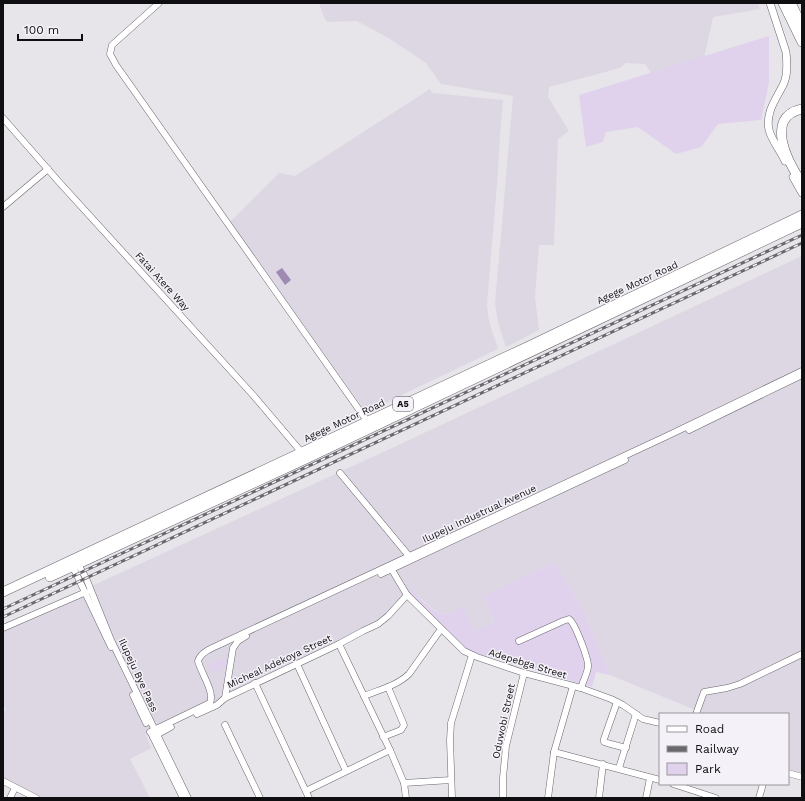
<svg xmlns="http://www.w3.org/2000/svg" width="805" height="801" font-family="'Work Sans',sans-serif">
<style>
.built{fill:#ddd7e4}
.green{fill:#e0d2ed}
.water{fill:#9f8ab1}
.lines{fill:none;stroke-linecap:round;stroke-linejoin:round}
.minor-casing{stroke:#69666c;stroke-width:7}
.major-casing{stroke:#69666c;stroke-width:8}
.highway-casing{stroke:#69666c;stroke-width:10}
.minor{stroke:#fff;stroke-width:6}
.major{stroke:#fff;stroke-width:7}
.highway{stroke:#fff;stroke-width:9}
.rail-casing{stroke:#6a686c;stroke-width:3}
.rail{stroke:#f5f1f8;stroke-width:1.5;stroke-dasharray:4.5;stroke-linecap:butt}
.labels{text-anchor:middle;stroke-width:3;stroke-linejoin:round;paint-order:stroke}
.shield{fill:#f5f1f8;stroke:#545256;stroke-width:1}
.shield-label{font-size:9px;font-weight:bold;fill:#0f0e10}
.street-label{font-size:10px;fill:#0f0e10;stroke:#f5f1f8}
</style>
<rect width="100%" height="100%" fill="#e7e4ea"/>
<g class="built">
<polygon points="319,3 758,3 760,9 713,17 703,63 652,74 645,64 626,63 620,68 549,87 548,97 569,131 558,139 554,245 539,245 535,296 539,330 506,347 498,323 495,304 513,96 441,84 426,63 390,39 357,21 327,22 324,17"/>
<polygon points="430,89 432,93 503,100 500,134 498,171 487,304 489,321 498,349 366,412 230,222 279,173 295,176"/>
<polygon points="802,256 802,775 788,771 788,714 705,714 610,675 586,616 555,562 483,596 495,622 475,631 451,613 442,614 431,608 410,588 408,593 376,625 146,735 151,748 130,759 150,798 38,798 3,780 3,712 6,710 3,704 3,624 81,591 392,448"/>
</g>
<g class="green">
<polygon points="769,36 769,83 761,120 718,124 701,147 676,154 638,127 606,132 603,142 586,147 579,95"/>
<path d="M555 562 586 616 610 675 596 672 592 687 472 652 465 648 408 593 410 587C420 598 434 618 452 613 456 611 459 609 463 607L475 631 495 622 483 596Z"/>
<polygon points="224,658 228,666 212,673 208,665"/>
</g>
<polygon class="water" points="282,268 291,280 285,285 276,272"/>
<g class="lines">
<g class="minor-casing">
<g id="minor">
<polyline points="159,3 112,45 110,54 116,65 367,421"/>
<polyline points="3,118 59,182 253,395 303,454"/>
<polyline points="3,207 48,169"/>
<polyline points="689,430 802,375"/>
<polyline points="340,473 409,556"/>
<polyline points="76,561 86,578 111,640 188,798"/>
<polyline points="72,565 111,647"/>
<polyline points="392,570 407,595 464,651 477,657 524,673 581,688 611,699 623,705 643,719 660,723"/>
<polyline points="381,574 625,460"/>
<polyline points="3,628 86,592"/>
<path d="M519 641 563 621 569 619C575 623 589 660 588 667 587 674 583 681 581 688"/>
<polyline points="339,644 390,750 404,783 406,798"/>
<polyline points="297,664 346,771"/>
<polyline points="255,683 309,798"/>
<polyline points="133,695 146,723"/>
<path d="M364 696C379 690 398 685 409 674L441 629"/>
<polyline points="225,698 233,648 238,641 246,636"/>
<polyline points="617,702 604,739 604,742 607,743 626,748"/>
<polyline points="197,714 217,705 225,698 339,644 363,631 378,624 388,616 407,595"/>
<polyline points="696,714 704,692 727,688 740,684 802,654"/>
<polyline points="225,725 260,798"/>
<path d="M150 732 210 703C215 692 201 673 198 661 201 651 215 647 225 642L667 436 802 371"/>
<polyline points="151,733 183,798"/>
<polyline points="153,737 171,727"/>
<polyline points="383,737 401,730 404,725 388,687"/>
<polyline points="554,752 660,780"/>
<polyline points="619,768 636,714"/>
<polyline points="788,773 802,777"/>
<polyline points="3,781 36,798"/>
<polyline points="404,783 451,780"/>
<polyline points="673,784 716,798"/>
<polyline points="306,791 390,750"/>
<polyline points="10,798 15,788"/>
<polyline points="452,798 450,740 451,723 472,655"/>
<polyline points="503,798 503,778 506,746 524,673"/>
<polyline points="548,798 554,752 573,686"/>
<polyline points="599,798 603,764"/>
<polyline points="646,798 650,778"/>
<polyline points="759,798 763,784"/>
</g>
</g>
<g class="major-casing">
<g id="major">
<path d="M770 3 786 52C787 62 788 73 784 83 777 98 765 112 769 130 772 141 780 150 785 161"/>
<polyline points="793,177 802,193"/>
</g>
</g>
<g class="highway-casing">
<g id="highway">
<polyline points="783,3 802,42"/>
<polyline points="791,3 802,26"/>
<path d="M802 109C763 117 789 164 802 183"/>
<polyline points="50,577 306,459 802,223"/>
<polyline points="3,592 533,344 802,215"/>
</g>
</g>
<use href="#minor" class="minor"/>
<use href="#major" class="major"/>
<use href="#highway" class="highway"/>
<g class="rail-casing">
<g id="rail">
<polyline points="3,609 802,235"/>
<polyline points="3,617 802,243"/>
</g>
</g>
<use href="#rail" class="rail"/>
</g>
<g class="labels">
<rect class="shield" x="393" y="397" width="20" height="14" rx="3"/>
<g class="shield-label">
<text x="403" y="407">A5</text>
</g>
<g class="street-label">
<text transform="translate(163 281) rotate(48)" y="4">Fatai Atere Way</text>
<text transform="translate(637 282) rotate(-25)" y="4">Agege Motor Road</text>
<text transform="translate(344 420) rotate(-25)" y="4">Agege Motor Road</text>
<text transform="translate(479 513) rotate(-25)" y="4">Ilupeju Industrual Avenue</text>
<text transform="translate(279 661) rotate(-25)" y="4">Micheal Adekoya Street</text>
<text transform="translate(528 663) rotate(17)" y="4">Adepebga Street</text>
<text transform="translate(139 675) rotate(65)" y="4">Ilupeju Bye Pass</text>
<text transform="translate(503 721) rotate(-78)" y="4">Oduwobi Street</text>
</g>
</g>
<rect width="805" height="801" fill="none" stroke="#0f0e10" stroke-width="8"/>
<rect x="659" y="713" width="130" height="72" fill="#f5f1f8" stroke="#99969b"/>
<rect x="667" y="726" width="20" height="6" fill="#ffffff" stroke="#99969b"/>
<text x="695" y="733" font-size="12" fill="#0f0e10">Road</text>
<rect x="667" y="746" width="20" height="6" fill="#6a686c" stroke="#99969b"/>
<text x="695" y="753" font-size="12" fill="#0f0e10">Railway</text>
<rect x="667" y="763" width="20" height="12" fill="#e0d2ed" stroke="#99969b"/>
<text x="695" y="773" font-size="12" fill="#0f0e10">Park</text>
<path d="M18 34v6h64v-6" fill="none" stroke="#0f0e10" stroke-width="2"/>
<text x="24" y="34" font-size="12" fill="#0f0e10" stroke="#f5f1f8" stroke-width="3" paint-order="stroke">100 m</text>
</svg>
